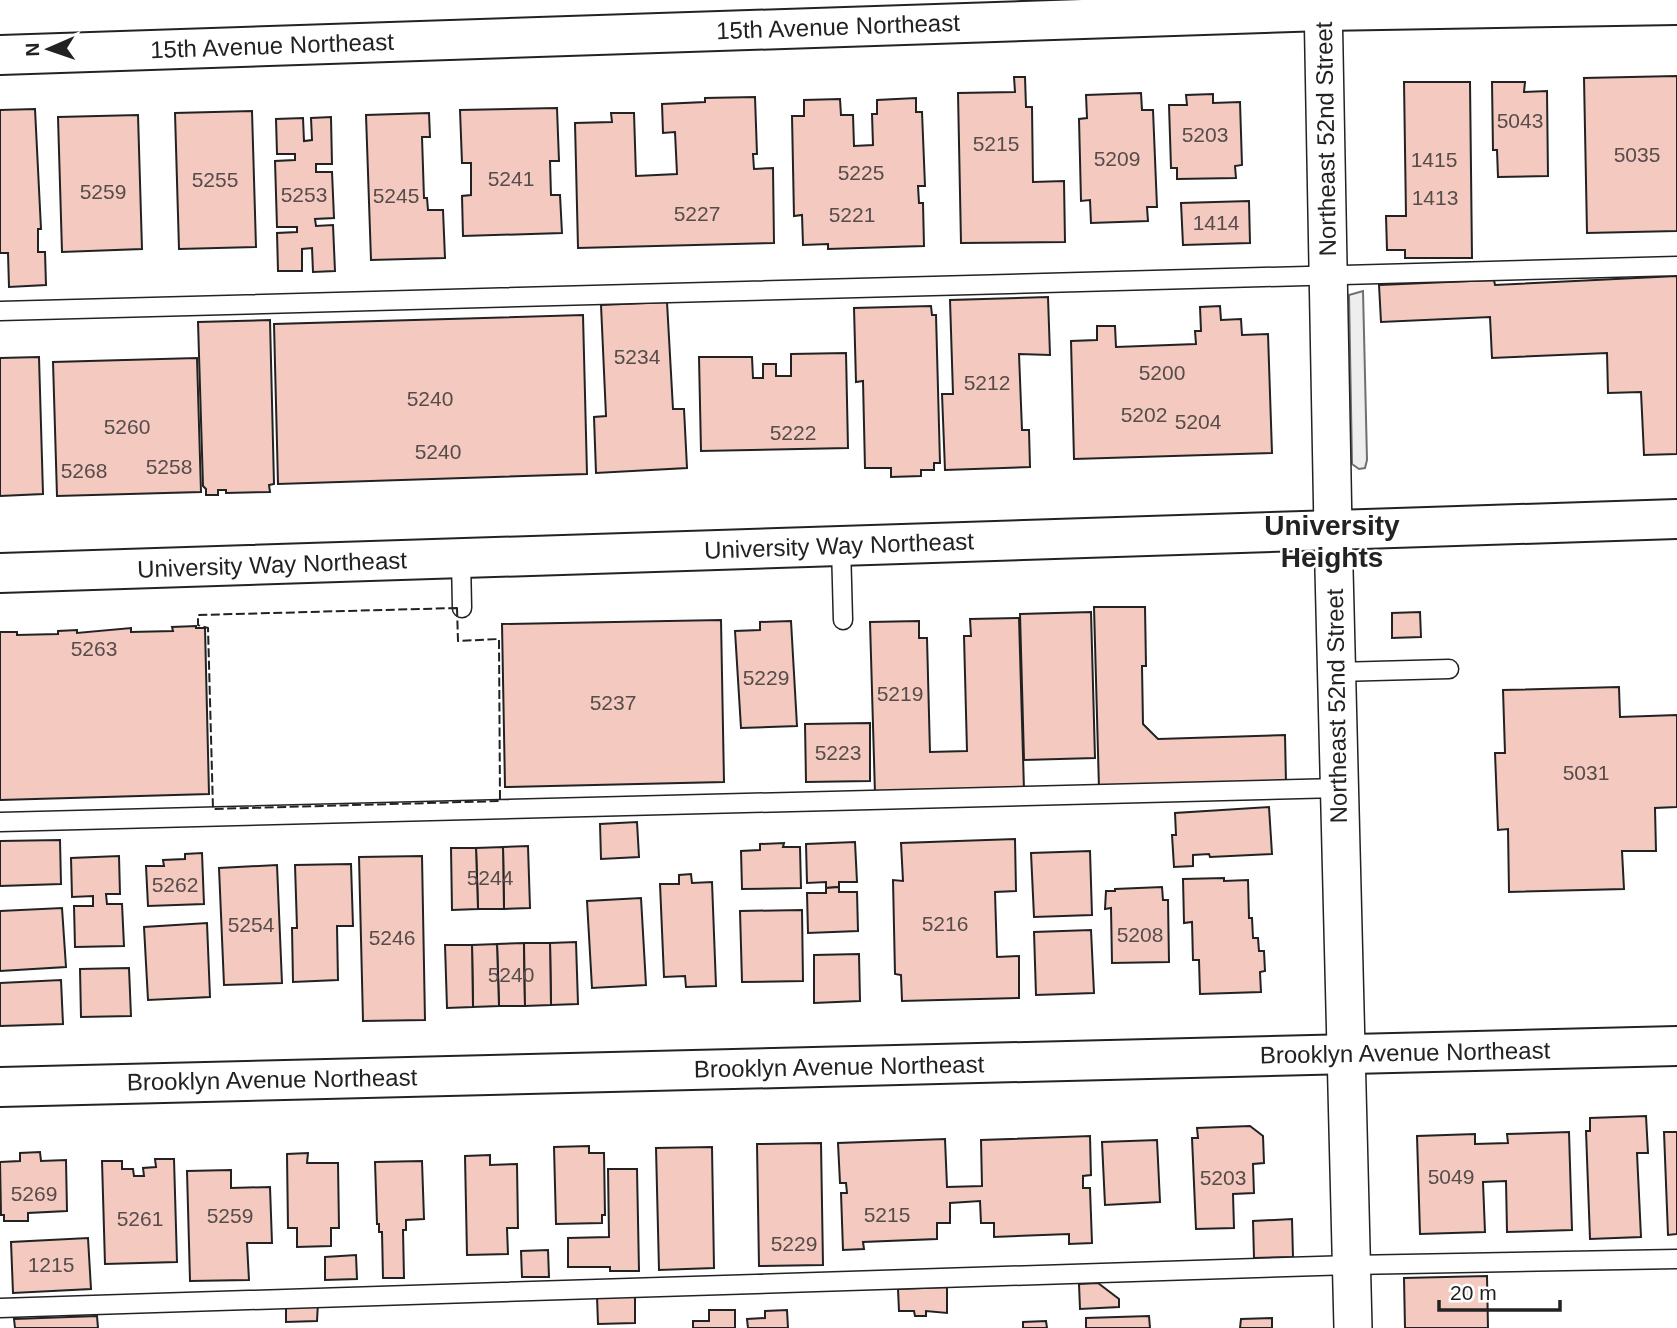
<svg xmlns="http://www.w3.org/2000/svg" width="1677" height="1328" font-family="Arial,sans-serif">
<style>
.green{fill:#eee;stroke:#6f6f6f;stroke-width:2}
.building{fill:#f3c9c0;stroke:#222;stroke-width:2}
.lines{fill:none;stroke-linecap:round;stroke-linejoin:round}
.service-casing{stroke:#222;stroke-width:21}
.minor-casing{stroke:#222;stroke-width:40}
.tertiary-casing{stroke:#222;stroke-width:42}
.secondary-casing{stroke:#222;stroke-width:42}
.service{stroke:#fff;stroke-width:18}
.minor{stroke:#fff;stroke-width:37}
.tertiary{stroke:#fff;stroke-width:38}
.secondary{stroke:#fff;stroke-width:38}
.fence{stroke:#222;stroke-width:2;stroke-dasharray:9 3.5;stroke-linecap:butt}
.labels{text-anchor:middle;stroke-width:5;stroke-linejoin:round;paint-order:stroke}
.number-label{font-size:21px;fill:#564c4a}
.street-label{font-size:24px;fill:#222;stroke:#fff}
.quarter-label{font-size:28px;font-weight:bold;fill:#222;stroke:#fff}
</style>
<rect width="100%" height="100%" fill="#fff"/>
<polygon class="green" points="1363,291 1367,460 1365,468 1359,469 1352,464 1349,295"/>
<g class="building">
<polygon points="1677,76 1677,231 1587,233 1584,78"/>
<polygon points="1014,77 1025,77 1026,107 1032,107 1033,182 1064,181 1065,242 961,243 958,93 1015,92"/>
<polygon points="1404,82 1470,82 1472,258 1405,258 1405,250 1387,250 1386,216 1406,216"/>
<polygon points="1492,82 1525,82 1524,92 1547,91 1548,176 1498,177 1497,150 1493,150"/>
<polygon points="1141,93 1142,110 1153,110 1157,207 1147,207 1148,221 1091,223 1090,200 1081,201 1079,119 1087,118 1086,95"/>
<polygon points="1213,94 1213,103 1240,102 1242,165 1235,166 1236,178 1177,179 1177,168 1171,168 1169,105 1187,105 1186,95"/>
<polygon points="755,97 757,154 753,154 754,169 773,168 774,243 578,248 575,123 612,122 611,113 634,113 636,176 677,174 675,132 663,133 662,104 705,102 705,98"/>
<polygon points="916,98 916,112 922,112 925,186 918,186 919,203 923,203 924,246 828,249 828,244 803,245 802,215 794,216 792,116 804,116 804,100 840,99 841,115 853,115 854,146 873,145 872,114 877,114 877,100"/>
<polygon points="557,108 559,161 550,161 551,195 560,195 562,233 463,236 462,196 471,195 471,163 462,163 460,110"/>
<polygon points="35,109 41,229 38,229 38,252 45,252 46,285 9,287 8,253 0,253 0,110"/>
<polygon points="252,111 256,247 179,249 175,113"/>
<polygon points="429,113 430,137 422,137 424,198 427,198 428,210 443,210 445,258 371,260 366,115"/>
<polygon points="138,115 142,249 62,252 58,117"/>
<polygon points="331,117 332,164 316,164 316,172 332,172 334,218 315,219 316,226 333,225 335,271 313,272 312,248 302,249 302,271 278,271 277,233 297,232 297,227 277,227 275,161 295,160 295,154 277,154 276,119 303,118 304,141 312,140 311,118"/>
<polygon points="1249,201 1250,243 1183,245 1181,203"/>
<polygon points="1677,276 1677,454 1644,455 1641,392 1608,393 1607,353 1492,358 1490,317 1381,322 1379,285 1494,280 1495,285"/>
<polygon points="1048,297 1050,355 1019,354 1022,430 1029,430 1030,467 945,470 942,394 953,394 950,300"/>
<polygon points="667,302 673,409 684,409 687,468 596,473 594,417 606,416 601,305"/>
<polygon points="931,306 932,315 936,315 940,463 934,463 934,470 921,470 921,476 891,477 891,468 865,468 863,381 856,382 854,308"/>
<polygon points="1220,306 1221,320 1241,319 1242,335 1268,334 1272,453 1074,459 1071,341 1097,340 1097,326 1115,326 1116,347 1196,344 1195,331 1201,331 1200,307"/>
<polygon points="583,315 587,474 278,484 274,324"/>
<polygon points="270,320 274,484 269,485 270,492 226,493 226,490 218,490 218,495 206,495 206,489 203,486 198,322"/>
<polygon points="846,353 848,448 701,451 699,357 752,357 753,378 763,378 763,364 776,364 776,376 791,376 791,354"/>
<polygon points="39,357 43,494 0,496 0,358"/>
<polygon points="197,358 201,492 57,496 53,362"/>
<polygon points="1094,607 1145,607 1146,666 1142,666 1143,724 1158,739 1285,735 1286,783 1099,789"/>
<polygon points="1091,612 1095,758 1024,760 1020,614"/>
<polygon points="1420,612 1421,637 1392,638 1392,613"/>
<polygon points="1019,618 1024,790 875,794 870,622 919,621 919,638 927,638 930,752 967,751 964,636 971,636 970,619"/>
<polygon points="721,620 724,782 505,787 502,624"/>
<polygon points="791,621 797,726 741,728 735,631 760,630 760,622"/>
<polygon points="196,626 196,628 205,628 209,794 0,800 0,632 17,632 17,635 58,634 58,631 77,630 77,633 131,628 131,632 173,631 172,627"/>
<polygon points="1619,687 1620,717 1677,715 1677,807 1655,808 1656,851 1622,851 1624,889 1509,892 1508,829 1498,830 1495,753 1505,753 1503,690"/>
<polygon points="870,723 870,781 806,782 805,724"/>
<polygon points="1269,807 1272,854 1210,857 1209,854 1193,855 1193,866 1174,867 1172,835 1176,835 1175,813"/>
<polygon points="637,822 639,857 601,859 600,824"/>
<polygon points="1015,839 1016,891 995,892 997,957 1019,956 1019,998 902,1001 901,975 895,974 893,880 903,881 901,843"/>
<polygon points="60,840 61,884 0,886 0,841"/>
<polygon points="855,842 857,882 839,882 839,887 826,888 826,882 807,883 806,844"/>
<polygon points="784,843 783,847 800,847 801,888 742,889 741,851 760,850 760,844"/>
<polygon points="528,846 530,908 504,909 503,847"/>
<polygon points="503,847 504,909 478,909 476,848"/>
<polygon points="451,848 476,848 478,909 452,910"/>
<polygon points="1090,851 1092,915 1034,917 1031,853"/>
<polygon points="202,853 204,904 148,906 146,866 164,866 163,860 185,859 185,854"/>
<polygon points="119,856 120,894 106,894 107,904 122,904 124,946 75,947 74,906 93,906 93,896 72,897 71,858"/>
<polygon points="422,856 425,1020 363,1021 359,857"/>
<polygon points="351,864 353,926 337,926 338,980 293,982 292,928 297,928 295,865"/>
<polygon points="277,865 282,983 224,985 219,868"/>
<polygon points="691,874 692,883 712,882 716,986 686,987 685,976 664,977 660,884 679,884 679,875"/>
<polygon points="1224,878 1224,881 1248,880 1249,918 1252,918 1253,938 1258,938 1259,951 1264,951 1265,971 1260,972 1261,992 1200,994 1199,960 1193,960 1192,922 1184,923 1183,879"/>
<polygon points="839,887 839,892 857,892 858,931 808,933 807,893 826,893 826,888"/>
<polygon points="1162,887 1163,900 1168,900 1169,962 1112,963 1111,908 1105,909 1106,891 1115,891 1115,889"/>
<polygon points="641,898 646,985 592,988 587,901"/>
<polygon points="62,908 66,967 0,971 0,911"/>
<polygon points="802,910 803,981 742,982 740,911"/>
<polygon points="207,923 210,997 148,1000 144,927"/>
<polygon points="1091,930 1094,993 1036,995 1034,932"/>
<polygon points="576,942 578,1004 551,1005 550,943"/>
<polygon points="524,943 525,1006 499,1006 497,944"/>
<polygon points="524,943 550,943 551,1005 525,1006"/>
<polygon points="497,944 499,1006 473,1007 472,945"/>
<polygon points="445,945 472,945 473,1007 447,1008"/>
<polygon points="859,954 860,1001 814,1003 814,955"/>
<polygon points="129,968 131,1016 81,1017 80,969"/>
<polygon points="61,980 63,1024 0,1026 0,983"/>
<polygon points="1646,1116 1648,1153 1637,1153 1641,1237 1590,1239 1586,1131 1590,1131 1590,1118"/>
<polygon points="1250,1126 1263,1136 1264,1163 1253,1164 1254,1193 1233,1194 1234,1228 1196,1229 1192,1138 1198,1138 1197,1128"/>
<polygon points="1569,1132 1572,1230 1507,1232 1506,1181 1483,1182 1485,1232 1420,1234 1417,1136 1475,1134 1475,1144 1508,1143 1507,1134"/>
<polygon points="1664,1132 1677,1132 1677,1234 1668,1235"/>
<polygon points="1090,1136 1091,1175 1083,1176 1083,1188 1090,1188 1092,1243 1069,1244 1069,1234 994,1237 994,1223 981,1223 980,1201 950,1203 950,1223 937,1223 937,1239 863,1242 864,1249 843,1250 841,1193 847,1193 846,1183 840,1183 838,1143 945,1139 947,1187 982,1186 981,1140"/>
<polygon points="1157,1140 1160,1202 1105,1205 1102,1142"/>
<polygon points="821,1143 823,1265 759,1266 757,1144"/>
<polygon points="589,1146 589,1153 604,1153 605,1215 602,1215 602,1223 556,1224 554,1147"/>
<polygon points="712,1147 714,1268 659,1270 656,1148"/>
<polygon points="40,1152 41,1161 66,1160 67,1211 28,1213 28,1221 4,1221 4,1215 1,1215 0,1162 20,1161 20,1153"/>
<polygon points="308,1153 307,1163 338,1163 339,1228 331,1228 331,1246 297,1247 297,1228 288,1228 287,1154"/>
<polygon points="490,1155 490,1165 517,1164 518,1228 507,1228 508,1254 467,1255 465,1156"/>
<polygon points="155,1159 174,1159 177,1262 105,1264 102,1161 122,1161 122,1169 133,1169 134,1176 144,1176 143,1168 156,1167"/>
<polygon points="422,1161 424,1219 406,1220 406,1230 403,1230 404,1278 383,1278 382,1232 379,1232 379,1224 377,1224 375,1162"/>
<polygon points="608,1169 637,1169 639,1271 610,1271 610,1267 568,1267 568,1238 609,1237"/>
<polygon points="231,1170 231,1188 270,1187 272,1243 247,1243 249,1280 190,1281 187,1171"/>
<polygon points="1292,1219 1293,1257 1254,1258 1253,1221"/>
<polygon points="88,1238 91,1289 13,1293 11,1242"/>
<polygon points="548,1250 549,1277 522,1277 521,1251"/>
<polygon points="356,1255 357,1279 325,1280 325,1257"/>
<polygon points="1487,1276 1488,1328 1405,1328 1404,1278"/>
<polygon points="1098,1283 1119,1299 1119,1307 1080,1309 1079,1284"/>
<polygon points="947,1287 947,1313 926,1311 926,1316 915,1316 914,1311 899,1311 898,1289"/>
<polygon points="597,1296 635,1296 635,1323 598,1324"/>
<polygon points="318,1303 317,1321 286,1322 286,1304"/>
<polygon points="709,1310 735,1310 735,1328 693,1328 693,1321 709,1321"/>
<polygon points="787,1310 788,1328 748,1328 747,1319 765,1318 765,1311"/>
<polygon points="97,1316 98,1328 15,1328 14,1319"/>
<polygon points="1149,1316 1150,1328 1086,1328 1086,1318"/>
<polygon points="1272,1318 1272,1328 1240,1328 1241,1319"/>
<polygon points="1046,1321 1047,1328 1023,1328 1023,1322"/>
</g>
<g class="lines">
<g class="service-casing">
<g id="service">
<polyline points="0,311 1677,266"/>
<polyline points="841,546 843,620"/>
<polyline points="461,559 462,608"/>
<polyline points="1337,672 1449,669"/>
<polyline points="0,822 1339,788"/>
<polyline points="0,1308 1351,1265 1677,1259"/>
</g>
</g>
<g class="minor-casing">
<polyline id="minor" points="1323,0 1333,530 1353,1328"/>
</g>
<g class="tertiary-casing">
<g id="tertiary">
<polyline points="0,573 1677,519"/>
<polyline points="0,1087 1677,1046"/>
</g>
</g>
<g class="secondary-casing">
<polyline id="secondary" points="0,55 1323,11 1677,5"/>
</g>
<use href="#service" class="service"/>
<use href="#minor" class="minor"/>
<use href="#tertiary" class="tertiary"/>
<use href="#secondary" class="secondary"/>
<polygon class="fence" points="457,608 458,641 499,639 500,801 213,809 208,628 198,625 198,615"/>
</g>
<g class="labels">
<g class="number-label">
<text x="1520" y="128">5043</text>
<text x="1205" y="142">5203</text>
<text x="996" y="151">5215</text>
<text x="1637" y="162">5035</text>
<text x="1117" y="166">5209</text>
<text x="1434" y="167">1415</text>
<text x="861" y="180">5225</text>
<text x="511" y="186">5241</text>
<text x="215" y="187">5255</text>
<text x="103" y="199">5259</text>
<text x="304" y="202">5253</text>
<text x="396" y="203">5245</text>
<text x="1435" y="205">1413</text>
<text x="697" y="221">5227</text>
<text x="852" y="222">5221</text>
<text x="1216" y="230">1414</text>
<text x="637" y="364">5234</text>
<text x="1162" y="380">5200</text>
<text x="987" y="390">5212</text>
<text x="430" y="406">5240</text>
<text x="1144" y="422">5202</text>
<text x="1198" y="429">5204</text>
<text x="127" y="434">5260</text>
<text x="793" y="440">5222</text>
<text x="438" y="459">5240</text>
<text x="169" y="474">5258</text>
<text x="84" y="478">5268</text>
<text x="94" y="656">5263</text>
<text x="766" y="685">5229</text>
<text x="900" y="701">5219</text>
<text x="613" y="710">5237</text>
<text x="838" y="760">5223</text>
<text x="1586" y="780">5031</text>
<text x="490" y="885">5244</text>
<text x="175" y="892">5262</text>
<text x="945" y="931">5216</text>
<text x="251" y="932">5254</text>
<text x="1140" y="942">5208</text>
<text x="392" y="945">5246</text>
<text x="511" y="982">5240</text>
<text x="1451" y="1184">5049</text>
<text x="1223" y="1185">5203</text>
<text x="34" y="1201">5269</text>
<text x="887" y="1222">5215</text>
<text x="230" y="1223">5259</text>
<text x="140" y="1226">5261</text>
<text x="794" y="1251">5229</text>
<text x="51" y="1272">1215</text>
</g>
<g class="street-label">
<text transform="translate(838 27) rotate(-2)" y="8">15th Avenue Northeast</text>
<text transform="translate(272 46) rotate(-2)" y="8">15th Avenue Northeast</text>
<text transform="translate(1326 139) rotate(-91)" y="8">Northeast 52nd Street</text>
<text transform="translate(839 546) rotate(-2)" y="8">University Way Northeast</text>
<text transform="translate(272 565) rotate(-2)" y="8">University Way Northeast</text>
<text transform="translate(1337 706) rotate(-91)" y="8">Northeast 52nd Street</text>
<text transform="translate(1405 1053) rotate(-1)" y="8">Brooklyn Avenue Northeast</text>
<text transform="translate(839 1067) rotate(-1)" y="8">Brooklyn Avenue Northeast</text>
<text transform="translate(272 1080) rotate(-1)" y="8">Brooklyn Avenue Northeast</text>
</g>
<g class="quarter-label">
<text x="1332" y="535">University<tspan x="1332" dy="32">Heights</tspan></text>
</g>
</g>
<g transform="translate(49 49) rotate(268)" stroke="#ffffff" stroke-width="5" paint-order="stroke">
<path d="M0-5L12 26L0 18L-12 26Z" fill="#222222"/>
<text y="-10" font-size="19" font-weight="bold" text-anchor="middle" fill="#222222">N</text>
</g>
<path d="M1439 1300v10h121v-10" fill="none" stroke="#222222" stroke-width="3.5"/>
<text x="1450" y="1300" font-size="21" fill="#222222" stroke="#ffffff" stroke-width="5" paint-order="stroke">20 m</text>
</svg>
